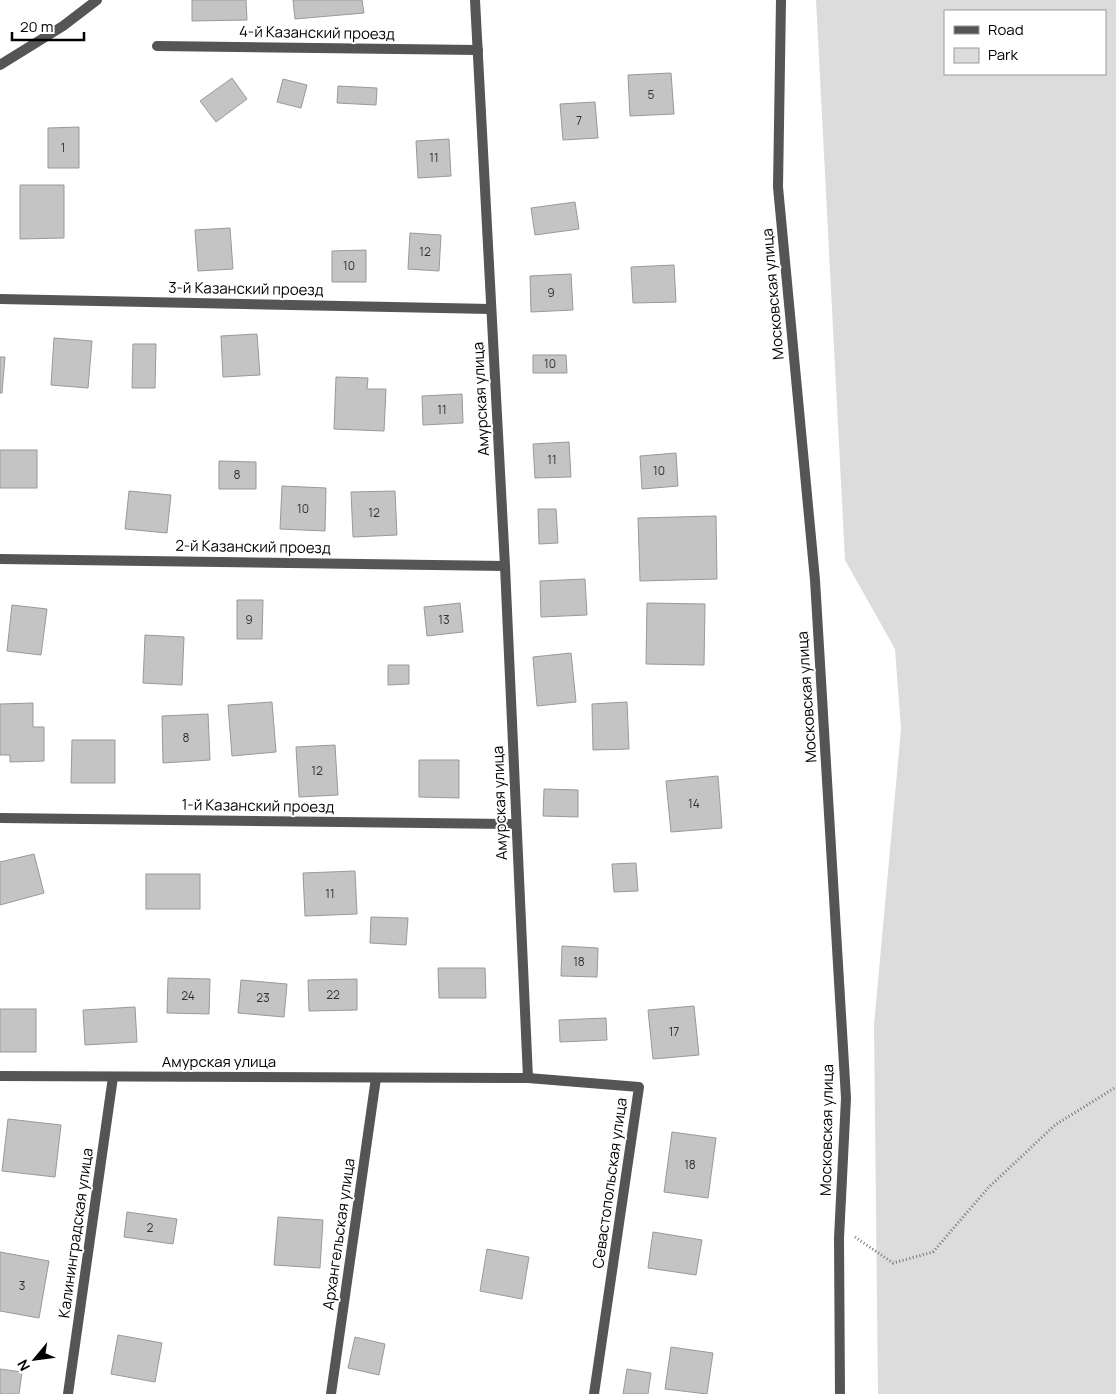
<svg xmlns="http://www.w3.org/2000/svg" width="1116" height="1394" font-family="Manrope,sans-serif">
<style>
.green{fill:#dcdcdc;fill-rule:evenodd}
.building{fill:#c4c4c4;stroke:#999}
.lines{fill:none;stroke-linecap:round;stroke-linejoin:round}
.path{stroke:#777;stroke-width:3;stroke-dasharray:1 2.5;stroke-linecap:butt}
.lane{stroke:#555;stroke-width:10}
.street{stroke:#555;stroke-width:10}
.labels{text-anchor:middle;stroke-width:4;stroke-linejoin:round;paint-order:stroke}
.number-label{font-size:12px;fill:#313131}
.street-label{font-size:15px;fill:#000;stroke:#fff}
</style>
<rect width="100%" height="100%" fill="#fff"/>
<path class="green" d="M816 0H1116V1394H878L874 1025 901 729 895 649 845 560ZM945 11H1105V74H945Z"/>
<g class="building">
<polygon points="192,0 246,0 247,20 192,21"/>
<polygon points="293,0 362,0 364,13 295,19"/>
<polygon points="671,73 674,114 630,116 628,75"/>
<polygon points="232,78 247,99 216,122 200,101"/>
<polygon points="283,79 307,85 301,108 277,102"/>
<polygon points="338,86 377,88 376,105 337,103"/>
<polygon points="595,102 598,138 563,140 560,104"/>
<polygon points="79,127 79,168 48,168 48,128"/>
<polygon points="449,139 451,176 418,178 416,141"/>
<polygon points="20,185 64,185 64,238 20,239"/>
<polygon points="575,202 579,229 535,235 531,208"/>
<polygon points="230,228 233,269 198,271 195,230"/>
<polygon points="410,233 441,235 439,271 408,269"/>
<polygon points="366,250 366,282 332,282 332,251"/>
<polygon points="674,265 676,302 633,303 631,267"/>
<polygon points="571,274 573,310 531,312 530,276"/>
<polygon points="257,334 260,375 223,377 221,336"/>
<polygon points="54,338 92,341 88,388 51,385"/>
<polygon points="133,344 156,344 155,388 132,388"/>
<polygon points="533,355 566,355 567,373 533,373"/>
<polygon points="0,357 5,357 2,393 0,393"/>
<polygon points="336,377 368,378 367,389 386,389 384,431 334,429"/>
<polygon points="462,394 463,423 423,425 422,396"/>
<polygon points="569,442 571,477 535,478 533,444"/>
<rect x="0" y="450" width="37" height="38"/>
<polygon points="676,453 678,486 642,489 640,456"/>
<polygon points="219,461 256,462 256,489 219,489"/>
<polygon points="282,486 326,488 325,531 280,529"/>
<polygon points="129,491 171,495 167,533 125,529"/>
<polygon points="395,491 397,535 353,537 351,492"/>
<polygon points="538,509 556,509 558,543 539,544"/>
<polygon points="716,516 717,579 640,581 638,518"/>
<polygon points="585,579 587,615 541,617 540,581"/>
<polygon points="237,600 263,600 262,639 237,639"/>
<polygon points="460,603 463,632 427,636 424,607"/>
<polygon points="647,603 705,604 704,665 646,664"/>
<polygon points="12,605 47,609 41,655 7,651"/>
<polygon points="145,635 184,637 182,685 143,683"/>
<polygon points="571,653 576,702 537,706 533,657"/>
<polygon points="388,665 409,665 409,684 388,685"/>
<polygon points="272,702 276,752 232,756 228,705"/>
<polygon points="627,702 629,749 593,750 592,704"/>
<polygon points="33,703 33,727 44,727 44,761 10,762 10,755 0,755 0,704"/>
<polygon points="208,714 210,760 163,763 162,716"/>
<polygon points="72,740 115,740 115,783 71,783"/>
<polygon points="335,745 338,795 299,797 296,747"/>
<polygon points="419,760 459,760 459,798 419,797"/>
<polygon points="718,776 722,828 671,832 666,781"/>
<polygon points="544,789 578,790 578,817 543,816"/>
<polygon points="34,854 44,893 0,905 0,862"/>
<polygon points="636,863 638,891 614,892 612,864"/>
<polygon points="355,871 357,914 305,916 303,873"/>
<rect x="146" y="874" width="54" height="35"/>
<polygon points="371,917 408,918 406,945 370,943"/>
<polygon points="562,946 598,948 597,977 561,976"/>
<polygon points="438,968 485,968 486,998 439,998"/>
<polygon points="168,978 210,979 209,1014 167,1013"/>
<polygon points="357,979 357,1010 309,1011 308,980"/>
<polygon points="241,980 287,984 284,1017 238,1013"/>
<polygon points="694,1006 699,1055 653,1059 648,1010"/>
<polygon points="135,1007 137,1042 85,1045 83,1010"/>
<rect x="0" y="1009" width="36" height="43"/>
<polygon points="606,1018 607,1040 560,1042 559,1020"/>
<polygon points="8,1119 61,1125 55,1177 2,1171"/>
<polygon points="672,1132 716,1138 708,1198 664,1192"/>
<polygon points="127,1212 177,1219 173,1244 124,1237"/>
<polygon points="278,1217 323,1220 320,1268 274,1265"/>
<polygon points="653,1232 702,1240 696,1275 648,1268"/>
<polygon points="487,1249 529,1257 522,1299 480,1291"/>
<polygon points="0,1252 49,1261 39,1318 0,1311"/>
<polygon points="118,1335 162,1343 155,1382 111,1374"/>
<polygon points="355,1337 385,1344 379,1375 348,1368"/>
<polygon points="671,1347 713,1353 707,1394 665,1389"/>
<polygon points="0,1369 22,1372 19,1394 0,1394"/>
<polygon points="627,1369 651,1373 648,1394 623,1394"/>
</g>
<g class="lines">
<polyline class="path" points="855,1237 893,1263 933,1252 988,1188 1055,1125 1116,1087"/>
<polyline class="lane" points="157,46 478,50"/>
<g class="street">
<polyline points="781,0 778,187 815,580 846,1098 839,1238 840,1394"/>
<polyline points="0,65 63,26 97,0"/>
<polyline points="0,299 491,309"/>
<polyline points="0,559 505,566"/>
<polyline points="0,818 516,824"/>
<polyline points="0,1076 528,1078 505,566 475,0"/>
<polyline points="528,1078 639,1087 594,1394"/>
<polyline points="68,1394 113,1077"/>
<polyline points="331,1394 376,1078"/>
</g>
</g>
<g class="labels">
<g class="number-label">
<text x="651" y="99">5</text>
<text x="579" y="125">7</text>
<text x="63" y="152">1</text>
<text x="434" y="162">11</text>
<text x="425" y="256">12</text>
<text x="349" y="270">10</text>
<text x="551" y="297">9</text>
<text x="550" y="368">10</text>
<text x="442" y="414">11</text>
<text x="552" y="464">11</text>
<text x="659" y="475">10</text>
<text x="237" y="479">8</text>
<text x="303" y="513">10</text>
<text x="374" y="517">12</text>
<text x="249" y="624">9</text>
<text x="444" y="624">13</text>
<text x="186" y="742">8</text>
<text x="317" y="775">12</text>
<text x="694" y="808">14</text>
<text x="330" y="898">11</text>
<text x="579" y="966">18</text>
<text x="333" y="999">22</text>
<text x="188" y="1000">24</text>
<text x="263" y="1002">23</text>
<text x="674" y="1036">17</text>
<text x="690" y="1169">18</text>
<text x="150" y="1232">2</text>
<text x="22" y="1290">3</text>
</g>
<g class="street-label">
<text transform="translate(317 33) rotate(1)" y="5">4-й Казанский проезд</text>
<text transform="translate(246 289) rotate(1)" y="5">3-й Казанский проезд</text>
<text transform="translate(773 294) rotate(-95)" y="5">Московская улица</text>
<text transform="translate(481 399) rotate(-93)" y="5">Амурская улица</text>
<text transform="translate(253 547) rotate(1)" y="5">2-й Казанский проезд</text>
<text transform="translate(807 697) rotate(-94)" y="5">Московская улица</text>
<text transform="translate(500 803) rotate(-92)" y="5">Амурская улица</text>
<text transform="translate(258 806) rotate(1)" y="5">1-й Казанский проезд</text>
<text x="219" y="1067">Амурская улица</text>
<text transform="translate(827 1130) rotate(-89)" y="5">Московская улица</text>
<text transform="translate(610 1183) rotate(-82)" y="5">Севастопольская улица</text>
<text transform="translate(76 1233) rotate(-82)" y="5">Калининградская улица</text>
<text transform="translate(339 1234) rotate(-82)" y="5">Архангельская улица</text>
</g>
</g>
<rect x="944" y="10" width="162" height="65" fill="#ffffff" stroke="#999999"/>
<rect x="954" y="26" width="25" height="8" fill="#555555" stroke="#999999"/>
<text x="988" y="35" font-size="15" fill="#000000">Road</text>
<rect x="954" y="48" width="25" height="15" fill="#dcdcdc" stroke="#999999"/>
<text x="988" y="60" font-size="15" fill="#000000">Park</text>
<g transform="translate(35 1359) rotate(241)" stroke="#ffffff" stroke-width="4" paint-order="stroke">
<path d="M0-4L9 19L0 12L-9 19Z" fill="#000000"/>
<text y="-8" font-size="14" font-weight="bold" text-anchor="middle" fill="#000000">N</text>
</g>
<path d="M12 32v8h72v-8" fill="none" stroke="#000000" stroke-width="2.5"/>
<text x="20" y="32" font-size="15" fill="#000000" stroke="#ffffff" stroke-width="4" paint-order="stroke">20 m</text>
</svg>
